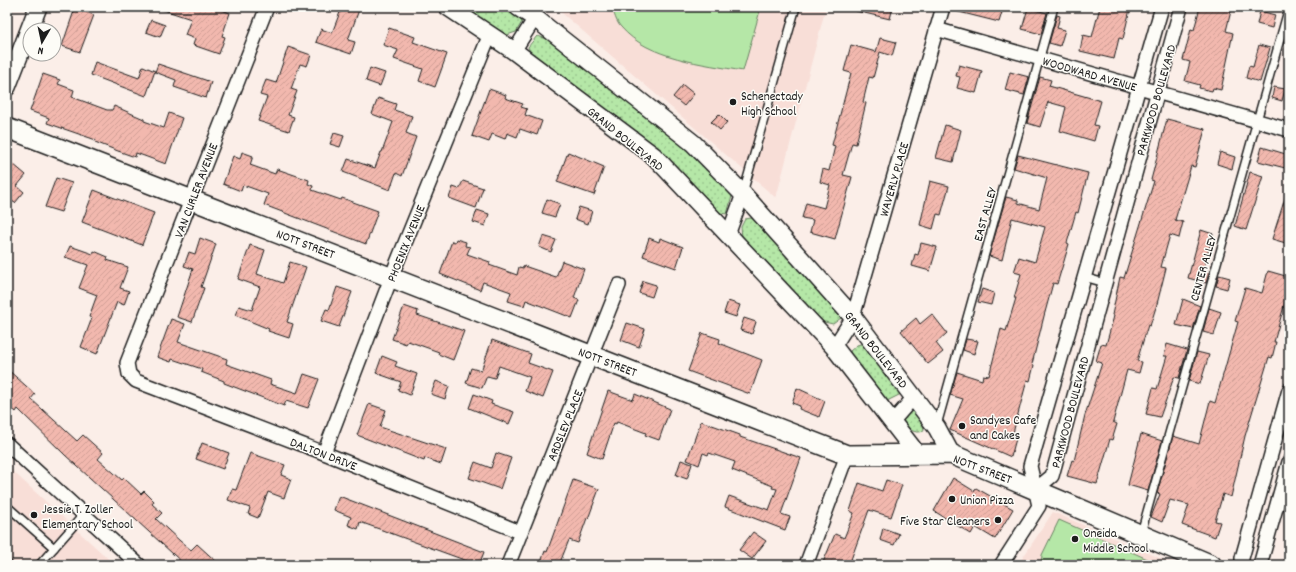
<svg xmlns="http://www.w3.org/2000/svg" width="1296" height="572" font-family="Dekko,sans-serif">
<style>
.built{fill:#f8ded7}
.grass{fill:url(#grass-dots);stroke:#688262}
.green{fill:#b5e7a7;stroke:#688262}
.building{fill:url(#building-hatch);stroke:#1c1c1c}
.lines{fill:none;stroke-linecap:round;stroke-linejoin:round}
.service-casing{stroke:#1c1c1c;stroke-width:10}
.minor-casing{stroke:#1c1c1c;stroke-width:16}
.tertiary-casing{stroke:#1c1c1c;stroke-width:20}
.secondary-casing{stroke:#1c1c1c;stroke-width:22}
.service{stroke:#fdfcf7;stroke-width:7}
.minor{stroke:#fdfcf7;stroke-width:13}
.tertiary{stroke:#fdfcf7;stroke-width:17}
.secondary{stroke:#fdfcf7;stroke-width:19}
.poi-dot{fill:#1c1c1c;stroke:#fdfcf7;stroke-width:1.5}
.labels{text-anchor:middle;stroke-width:3;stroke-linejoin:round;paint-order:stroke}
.street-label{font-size:13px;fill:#1c1c1c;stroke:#fdfcf7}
.poi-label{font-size:13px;fill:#1c1c1c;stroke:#fdfcf7;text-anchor:start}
</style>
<defs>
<pattern id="grass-dots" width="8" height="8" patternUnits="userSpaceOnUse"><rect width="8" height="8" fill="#b5e7a7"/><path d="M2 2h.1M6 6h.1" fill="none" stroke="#9bc68f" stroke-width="1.8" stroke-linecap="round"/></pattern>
<pattern id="building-hatch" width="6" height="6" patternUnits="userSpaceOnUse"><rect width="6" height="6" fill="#f2b8ae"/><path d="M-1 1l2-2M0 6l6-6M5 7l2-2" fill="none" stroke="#cf9e95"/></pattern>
</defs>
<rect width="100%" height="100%" fill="#fbeee8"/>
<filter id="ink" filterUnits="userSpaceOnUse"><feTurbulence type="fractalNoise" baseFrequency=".025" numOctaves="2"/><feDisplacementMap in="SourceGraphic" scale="8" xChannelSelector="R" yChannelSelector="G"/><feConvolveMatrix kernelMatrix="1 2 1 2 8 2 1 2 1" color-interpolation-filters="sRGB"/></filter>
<g filter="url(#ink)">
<g class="built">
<polygon points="555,7 826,7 776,198"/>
<polygon points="7,466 115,565 7,565"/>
<polygon points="1053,512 1176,565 1018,565"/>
</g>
<g class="grass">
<path d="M462 7C484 7 509 2 522 22L516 32 507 35Z"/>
<polygon points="537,36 548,39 643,110 699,159 732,196 727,214 713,212 531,54 528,47"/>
<polygon points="751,218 760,223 841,318 833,324 824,322 810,311 742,237 741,227 745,219"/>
<polygon points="864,343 901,394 887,401 853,362 850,351 857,345"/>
<path d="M911 411 915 412 923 423 924 431C914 434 910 430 903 423V417Z"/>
</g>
<g class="green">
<path d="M612 7H761L743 71C704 64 648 59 621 27 616 22 614 13 612 7Z"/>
<polygon points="1059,520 1161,565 1041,565 1042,555"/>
</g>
<g class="building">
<polygon points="162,7 214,7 230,13 222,36 225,37 219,54 193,45 195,39 185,35 191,19 161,9"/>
<polygon points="342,7 360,7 348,40 355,42 351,54 316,42 321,29 332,33"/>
<polygon points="856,7 893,7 890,19 856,11"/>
<polygon points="956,7 993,7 1003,9 999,22 955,11"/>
<polygon points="1100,7 1129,7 1130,9 1123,39 1119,38 1114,59 1080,51 1083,35 1092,37"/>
<polygon points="1200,7 1232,7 1226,31 1233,33 1221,90 1213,88 1212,91 1199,88 1200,85 1185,81 1190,62 1183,60 1191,29 1194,30"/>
<polygon points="75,8 94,15 80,52 62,46"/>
<polygon points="1028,8 1047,13 1041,34 1022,29"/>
<polygon points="1260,11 1275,15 1272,28 1257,24"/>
<polygon points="1057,15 1060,16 1057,28 1065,30 1060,46 1049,43"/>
<polygon points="151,20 165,25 160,37 146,32"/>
<polygon points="389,28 415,37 413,42 447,54 435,87 419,81 423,69 394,59 398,50 383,45"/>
<polygon points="880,38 896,42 892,56 880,52 873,78 869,77 863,102 866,103 856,144 852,143 843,175 852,177 835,239 810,232 813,220 802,218 806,203 824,208 830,185 820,182 823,169 829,171 835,146 832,145 851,73 844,71 851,45 876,52"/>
<polygon points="1259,45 1270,48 1260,82 1246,78 1249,66 1253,67"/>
<polygon points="288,47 311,55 307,66 300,64 291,89 297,91 288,115 294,117 289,131 258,121 267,97 260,95 266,80 276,83"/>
<polygon points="95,62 139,78 143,66 155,71 146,96 91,75"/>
<polygon points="158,64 211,82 206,98 174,87 176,80 155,72"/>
<polygon points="959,65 982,71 976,93 957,88 960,77 956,76"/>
<polygon points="370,68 385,73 380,86 366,81"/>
<polygon points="1010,72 1029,77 1024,95 1005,90"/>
<polygon points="43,74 60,80 58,84 74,90 72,97 107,110 112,110 114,106 144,119 144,121 164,128 169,113 182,118 166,164 136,153 135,157 118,151 95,142 96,140 47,123 49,118 30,111"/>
<polygon points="1040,77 1051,80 1049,86 1101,101 1094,125 1098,126 1094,141 1060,131 1066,107 1048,102 1040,127 1027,123"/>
<polygon points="683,85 694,94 684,106 673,97"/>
<polygon points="1274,87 1285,89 1282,101 1272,98"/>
<polygon points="489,89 506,95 505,98 523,104 521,107 527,109 525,115 542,121 537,135 520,129 517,137 507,133 505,139 492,134 489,142 472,136"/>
<polygon points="378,98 396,104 394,110 412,116 406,133 416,137 402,176 396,173 390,190 343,172 348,159 375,168 381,152 382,152 393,122 372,114"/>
<polygon points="719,114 727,122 720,130 711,122"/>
<polygon points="1167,119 1205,129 1195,167 1191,166 1175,220 1183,222 1179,238 1170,235 1161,267 1166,268 1157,304 1150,326 1148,325 1137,361 1142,362 1139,373 1127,370 1113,422 1117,424 1112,440 1110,439 1097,484 1067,476 1072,460 1074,461 1085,415 1102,363 1096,361 1101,344 1106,345 1114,316 1112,315 1120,277 1124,278 1154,181 1151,180"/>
<polygon points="945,125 961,130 953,162 936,158"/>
<polygon points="334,133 344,136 340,147 330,144"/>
<polygon points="1262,147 1289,155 1289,169 1258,161"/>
<polygon points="242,152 253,156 250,165 275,174 277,169 309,180 308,184 313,186 312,190 341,200 342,198 378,211 366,244 264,205 268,194 243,185 241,191 223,184 233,156 240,159"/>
<polygon points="568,152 604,167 594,195 557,182"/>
<polygon points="1220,152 1235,157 1232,169 1217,164"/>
<polygon points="1018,155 1088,173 1078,213 1076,212 1067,243 1069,244 1064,261 1057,284 1053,283 1044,316 1032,364 1034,365 1030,381 1027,380 1013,433 1017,435 1011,457 950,430 963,399 950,395 957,372 982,380 983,375 989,376 1001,329 1006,331 1016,298 1014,298 1021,274 1014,272 1019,257 1035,262 1045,227 1012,218 1002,260 989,256 1006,197 1018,200 1018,203 1039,209 1047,178 1014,168"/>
<polygon points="13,164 26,175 17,186 24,192 15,203 7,198 7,171"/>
<polygon points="1250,172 1263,176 1246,230 1235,226"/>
<polygon points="56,178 72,183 61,212 45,207"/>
<polygon points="463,181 483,188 476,208 449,198 453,187 459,189"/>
<polygon points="930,181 949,186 941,215 937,214 933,229 920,225"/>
<polygon points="94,190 154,213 142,245 82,222"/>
<polygon points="1286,195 1289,195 1289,244 1272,239"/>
<polygon points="547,199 560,204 555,217 542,213"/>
<polygon points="579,207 592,211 588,224 575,219"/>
<polygon points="477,210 489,214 485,226 473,222"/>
<polygon points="1201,230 1213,234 1203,271 1209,273 1206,283 1188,278"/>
<polygon points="543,236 556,240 551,252 539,247"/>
<polygon points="200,238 216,244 201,287 204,288 192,322 177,317 193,269 184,266 189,252 195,254"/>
<polygon points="649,238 659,242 660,238 683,247 676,268 643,256"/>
<polygon points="456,239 466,242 465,246 470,247 467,254 490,262 489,265 517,275 519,267 523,268 524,266 556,277 562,261 584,269 574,298 579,300 572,318 526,300 524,306 508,301 511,292 483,282 480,290 440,274 452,241 455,242"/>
<polygon points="921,243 937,247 930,271 912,266 915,254 918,255"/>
<polygon points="250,245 265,250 257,274 283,283 290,262 306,267 287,322 293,324 289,338 268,331 269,329 235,315 239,306 252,310 260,287 238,279"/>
<polygon points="70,246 93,254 94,251 108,257 107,260 128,267 120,288 129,291 124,305 117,302 97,354 81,347 92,318 89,317 97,295 79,288 88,265 65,257"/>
<polygon points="1268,271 1289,277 1289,288 1274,342 1276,342 1272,358 1269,357 1245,436 1231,497 1223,494 1215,521 1220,522 1215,537 1182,525 1189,505 1170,500 1162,522 1151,517 1160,494 1157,493 1173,436 1199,444 1210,401 1215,403 1238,322 1235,321 1245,288 1262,293"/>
<polygon points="1219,275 1230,278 1227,289 1216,286"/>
<polygon points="643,281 656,285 652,297 639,293"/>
<polygon points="337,287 352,292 339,327 321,321 326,309 329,310"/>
<polygon points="982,289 994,293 991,305 978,302"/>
<polygon points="1183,299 1200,306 1193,329 1176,325"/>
<polygon points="728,301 740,305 736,317 724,313"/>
<polygon points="404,306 418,311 417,315 464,331 453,360 438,354 439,352 408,341 406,344 392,339"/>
<polygon points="1209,308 1221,312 1214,335 1203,332"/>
<polygon points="932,314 947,333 936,343 943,352 928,364 901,331 916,318 920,324"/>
<polygon points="744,318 756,322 752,334 740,330"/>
<polygon points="171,319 185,324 178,342 227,359 226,364 271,380 270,384 297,393 304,374 319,379 308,408 286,401 284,406 224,383 224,381 201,372 202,369 172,359 171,362 157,357"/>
<polygon points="627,323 645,329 639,347 621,340"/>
<polygon points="702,333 720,339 719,343 762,360 750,394 688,371"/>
<polygon points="966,339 978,341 974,354 963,350"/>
<polygon points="492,340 531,354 528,363 553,372 543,398 525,391 530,377 499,366 495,378 487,376 482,388 466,383 471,368 481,371"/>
<polygon points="1167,344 1187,350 1179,378 1174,377 1160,417 1146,414 1153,388 1157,389 1167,356 1164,356"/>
<polygon points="1197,352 1209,355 1200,384 1189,381"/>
<polygon points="382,356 397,362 395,366 417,374 410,395 398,390 401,382 376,373"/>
<polygon points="7,369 35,394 31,399 77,441 83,435 103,453 98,459 122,480 124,478 141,494 144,491 154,501 152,504 162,513 156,519 180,541 191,550 197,544 220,565 185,565 65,455 18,409 16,412 7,404"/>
<polygon points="436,381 449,386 445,399 431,394"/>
<polygon points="797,388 825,401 819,417 799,409 800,406 792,403"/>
<polygon points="608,391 633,400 635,394 670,409 659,440 645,435 646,433 617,422 616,424 614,423 602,459 587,453"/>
<polygon points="474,394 492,401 491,404 514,412 509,424 469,408"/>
<polygon points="369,404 386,410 380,427 446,449 441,464 425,458 424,461 357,435"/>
<polygon points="701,421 740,435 740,437 801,458 781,514 790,517 785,530 725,507 729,496 769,510 777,489 772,488 773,486 732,470 735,462 709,453 708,455 703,453 699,465 687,460"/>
<polygon points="1141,434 1162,441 1148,491 1128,485"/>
<polygon points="202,443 229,453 223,469 196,459"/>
<polygon points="250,453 285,465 281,475 291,479 284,498 268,492 258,518 248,514 250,508 228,500 232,489 236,490"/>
<polygon points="496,453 511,458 500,489 469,478 475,462 491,468"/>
<polygon points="681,460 692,464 687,479 676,475"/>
<polygon points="953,478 974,491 976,488 1013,509 995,539 975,527 971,534 934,511"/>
<polygon points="573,480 599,489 588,519 587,518 578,543 569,540 559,565 540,565 545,551 547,552"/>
<polygon points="886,480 902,485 891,517 869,510 849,565 822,565 835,534 844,538 854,513 850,511 859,483 882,491"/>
<polygon points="339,496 484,552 479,565 466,565 467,561 360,522 358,529 348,525 351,517 334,510"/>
<polygon points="883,528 899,534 894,545 880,540"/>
<polygon points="753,532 766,541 752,559 739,550"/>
</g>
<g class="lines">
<g class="service-casing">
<g id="service">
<polyline points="743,193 796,7"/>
<polyline points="1084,277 1105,283"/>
<polyline points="937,425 1054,7"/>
<polyline points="7,506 54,548 84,514"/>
<polyline points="1141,533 1289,7"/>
<polyline points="7,563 9,565"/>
<polyline points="39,565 54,548"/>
</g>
</g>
<g class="minor-casing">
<g id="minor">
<polyline points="267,7 127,363 129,374 136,381 324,453 520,532"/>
<polyline points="936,29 1289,130"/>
<polyline points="514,51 535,18"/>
<polyline points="728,235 743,194"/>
<polyline points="834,347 853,317 943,7"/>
<polyline points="893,421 914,397"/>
<polyline points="7,444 139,565"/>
<polyline points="324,453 394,270 490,34"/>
<polyline points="1036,489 1052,476 1181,7"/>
<polyline points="508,565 619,285"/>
<polyline points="806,565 847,455"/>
<polyline points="1001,565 1039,506 1030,466 1162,7"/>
<polyline points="1242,565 1242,558 1289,390"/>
<polyline points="1260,565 1289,462"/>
</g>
</g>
<g class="tertiary-casing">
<g id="tertiary">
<polyline points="448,7 514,51 654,156 834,347 917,454"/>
<polyline points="518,7 535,18 693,143 743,194 853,317 937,428 951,454"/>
<polyline points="7,87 38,7"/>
</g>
</g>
<g class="secondary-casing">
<polyline id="secondary" points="7,128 847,455 951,454 1212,565"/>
</g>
<use href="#service" class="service"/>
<use href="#minor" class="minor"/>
<use href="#tertiary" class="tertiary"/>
<use href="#secondary" class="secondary"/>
</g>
</g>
<g class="poi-dot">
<circle cx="733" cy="102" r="4"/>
<circle cx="962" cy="426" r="4"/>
<circle cx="952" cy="499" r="4"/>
<circle cx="34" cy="515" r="4"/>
<circle cx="998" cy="520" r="4"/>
<circle cx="1075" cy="539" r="4"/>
</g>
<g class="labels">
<g class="street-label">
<text transform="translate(1090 73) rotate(16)" y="5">WOODWARD AVENUE</text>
<text transform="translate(1155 100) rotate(-74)" y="5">PARKWOOD BOULEVARD</text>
<text transform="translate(626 138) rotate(39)" y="5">GRAND BOULEVARD</text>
<text transform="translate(893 179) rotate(-74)" y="5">WAVERLY PLACE</text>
<text transform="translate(195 190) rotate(-69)" y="5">VAN CURLER AVENUE</text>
<text transform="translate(984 214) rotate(-74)" y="5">EAST ALLEY</text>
<text transform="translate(306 243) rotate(21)" y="5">NOTT STREET</text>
<text transform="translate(405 243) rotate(-68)" y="5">PHOENIX AVENUE</text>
<text transform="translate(1202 268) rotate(-74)" y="5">CENTER ALLEY</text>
<text transform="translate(877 349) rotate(52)" y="5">GRAND BOULEVARD</text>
<text transform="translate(608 361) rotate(21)" y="5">NOTT STREET</text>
<text transform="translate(1069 412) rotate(-75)" y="5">PARKWOOD BOULEVARD</text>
<text transform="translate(564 425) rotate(-68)" y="5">ARDSLEY PLACE</text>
<text transform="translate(324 453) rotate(21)" y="5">DALTON DRIVE</text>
<text transform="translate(983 468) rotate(21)" y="5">NOTT STREET</text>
</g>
<g class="poi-label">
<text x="741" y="100">Schenectady<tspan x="741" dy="15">High School</tspan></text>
<text x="970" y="424">Sandyes Cafe<tspan x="970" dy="15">and Cakes</tspan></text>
<text x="960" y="504">Union Pizza</text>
<text x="42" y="513">Jessie T. Zoller<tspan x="42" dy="15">Elementary School</tspan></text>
<text x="990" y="525" text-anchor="end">Five Star Cleaners</text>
<text x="1083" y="537">Oneida<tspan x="1083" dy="15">Middle School</tspan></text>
</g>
</g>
<rect width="1296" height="572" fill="none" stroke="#fdfcf7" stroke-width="24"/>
<rect x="12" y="12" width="1272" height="548" fill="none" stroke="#1c1c1c" stroke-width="1.5" filter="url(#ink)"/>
<g transform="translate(42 42) rotate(189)"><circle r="19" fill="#fdfcf7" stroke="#a3a29f"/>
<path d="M0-3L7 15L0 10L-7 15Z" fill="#1c1c1c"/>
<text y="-6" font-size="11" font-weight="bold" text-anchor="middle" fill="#1c1c1c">N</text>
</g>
</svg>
